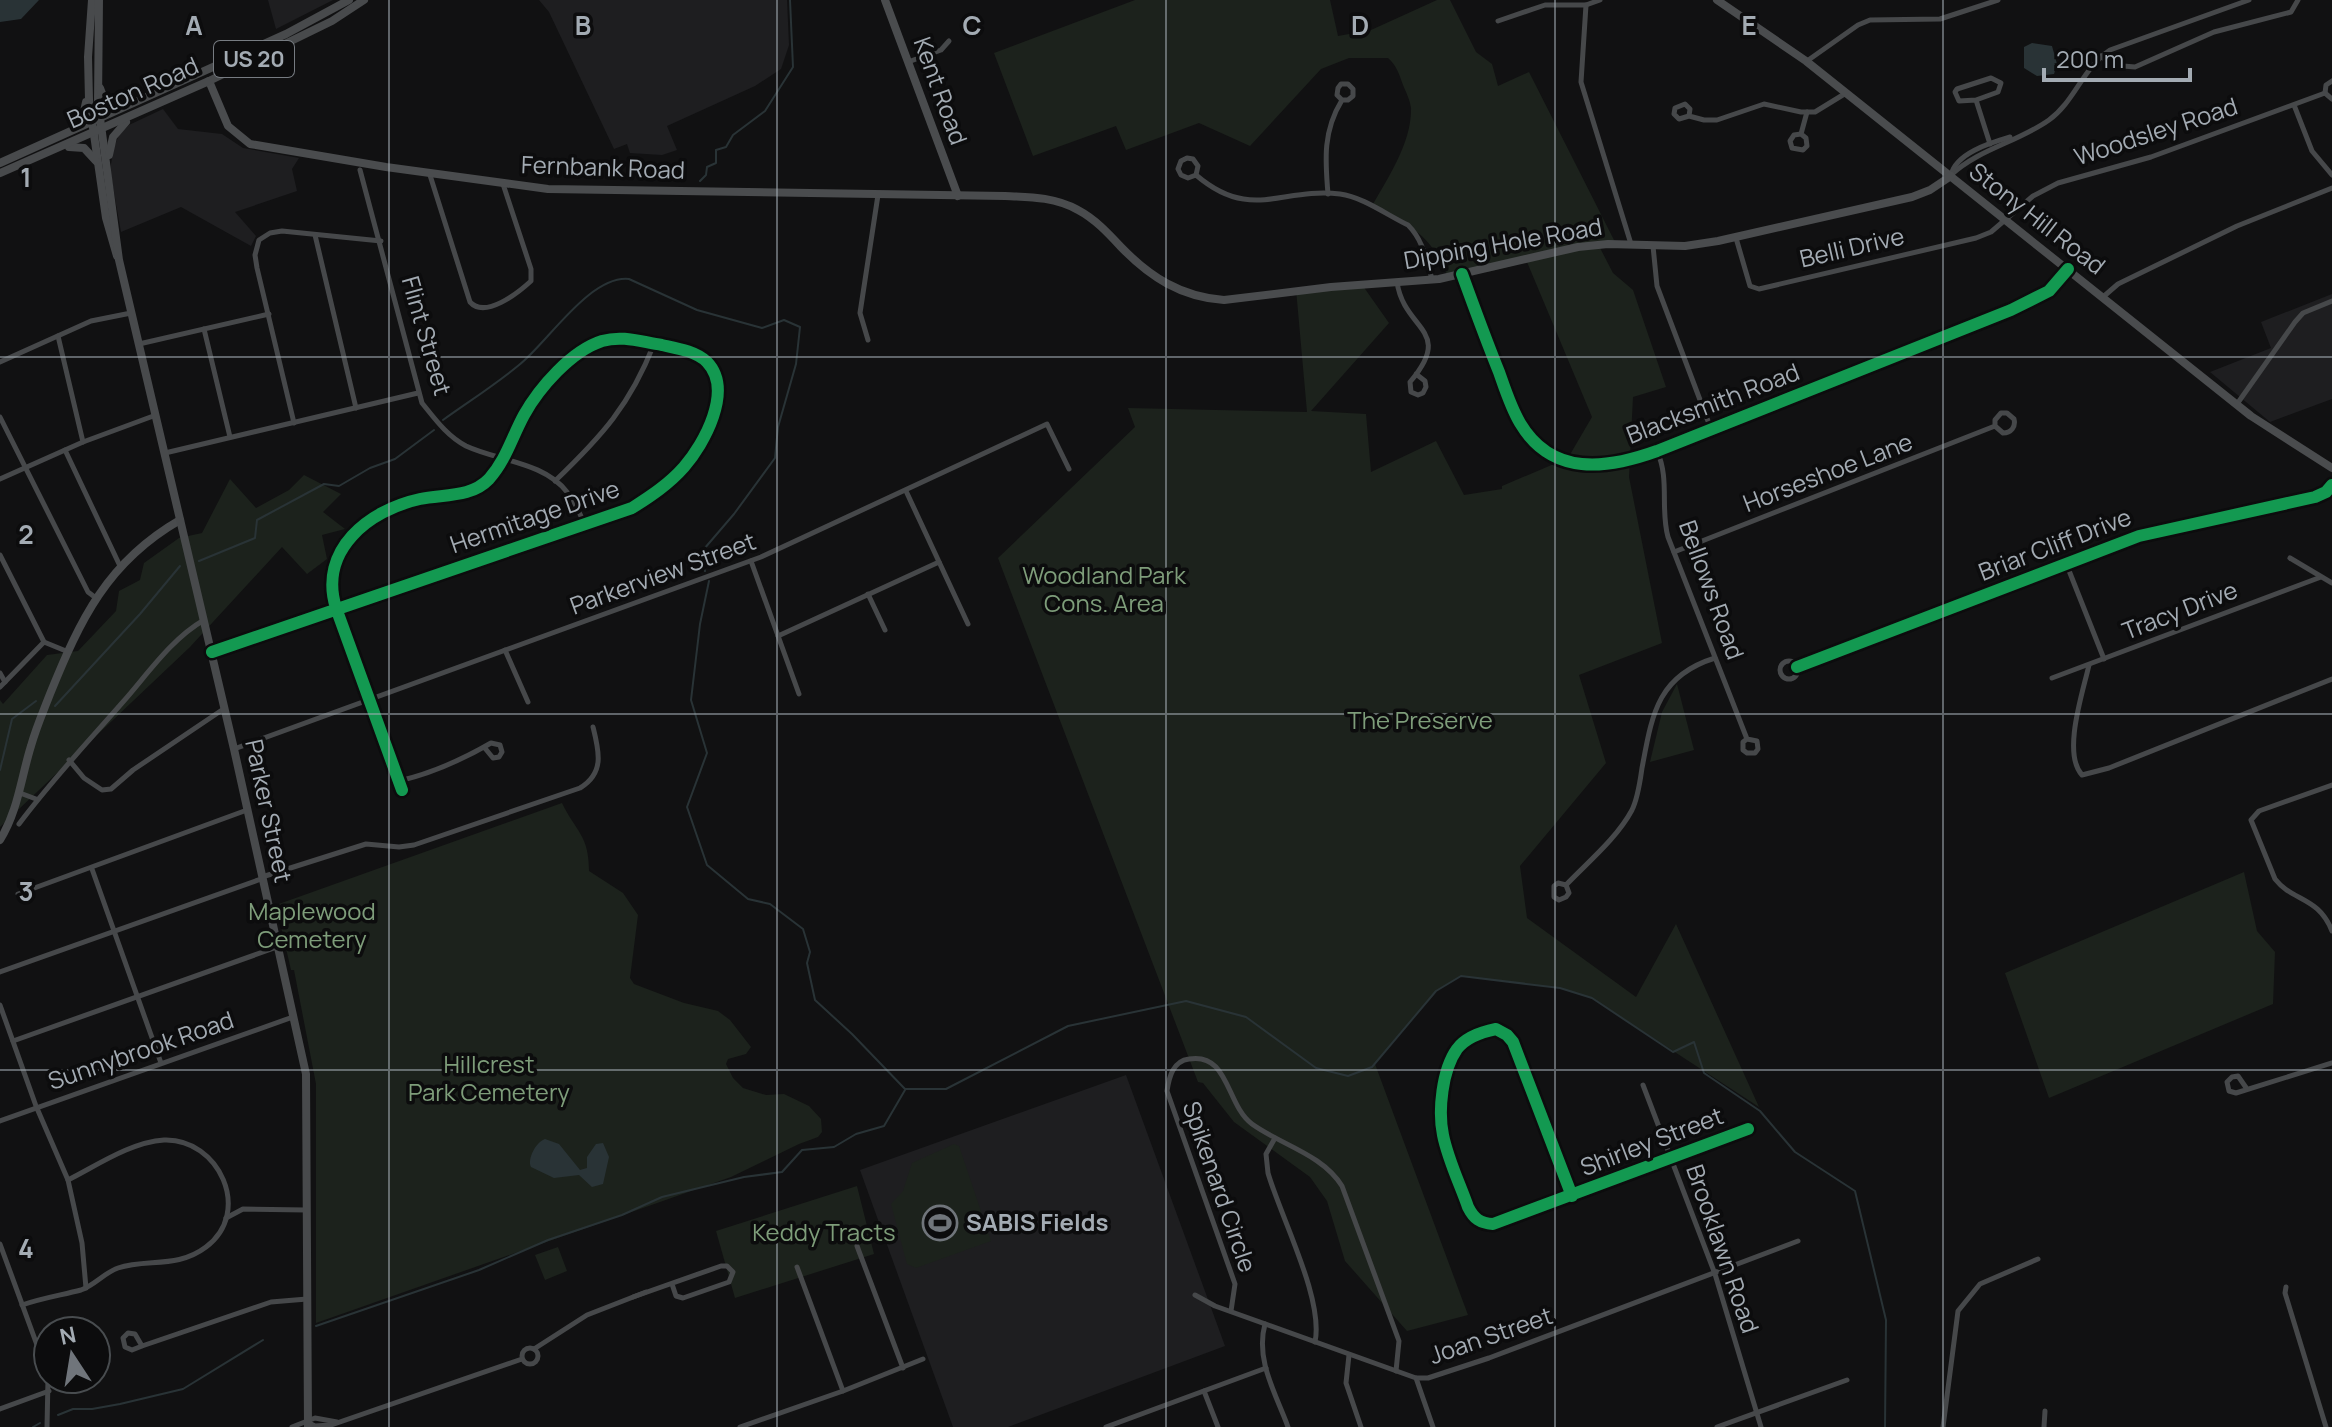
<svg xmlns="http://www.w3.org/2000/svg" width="2332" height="1427" font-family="Manrope,sans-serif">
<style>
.built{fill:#1e1e20}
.green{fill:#1c221c}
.water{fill:#293336}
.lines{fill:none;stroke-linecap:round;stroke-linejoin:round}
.stream{stroke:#293336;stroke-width:2}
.street{stroke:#46484a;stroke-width:5}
.secondary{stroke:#4a4c4e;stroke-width:8}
.primary{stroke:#484a4c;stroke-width:8}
.cycleway-casing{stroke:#0c0c0d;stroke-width:17}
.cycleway{stroke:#139951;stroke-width:12}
.grid{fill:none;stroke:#a3abb3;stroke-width:2;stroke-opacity:0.55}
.labels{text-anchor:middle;stroke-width:7;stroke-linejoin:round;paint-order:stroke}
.shield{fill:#0c0c0d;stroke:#767b81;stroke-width:2}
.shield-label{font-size:22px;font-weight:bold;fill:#a3abb3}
.street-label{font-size:24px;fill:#a3abb3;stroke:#0c0c0d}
.park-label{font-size:24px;fill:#7e9d7a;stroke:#0c0c0d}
.poi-label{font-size:24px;font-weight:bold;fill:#a3abb3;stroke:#0c0c0d;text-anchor:start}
.grid-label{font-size:26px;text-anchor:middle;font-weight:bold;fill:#a3abb3;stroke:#0c0c0d;stroke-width:7;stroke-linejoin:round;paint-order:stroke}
</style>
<rect width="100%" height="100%" fill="#111112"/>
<g class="built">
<polygon points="268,0 333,0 276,29"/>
<polygon points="539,0 787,0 789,45 781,69 755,86 667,126 677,150 662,155 630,153 627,144 614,149 549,12"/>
<polygon points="163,109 178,129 222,134 243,148 299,158 292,169 297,191 235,212 256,236 251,246 181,207 121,232 110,170 114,147 119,135 129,125"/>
<polygon points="2332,294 2332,399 2270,422 2210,372 2271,348 2261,322"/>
<polygon points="1126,1075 1225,1346 1008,1427 953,1427 860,1170"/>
</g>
<g class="green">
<path d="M1135 0H1330L1338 36 1371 30 1437 0H1450L1476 52 1492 64 1498 86 1529 72 1615 242 1599 246 1613 273 1633 290 1666 387 1633 397 1629 477 1662 643 1579 675 1606 763 1520 866 1527 918 1636 997 1676 924 1759 1107 1592 998 1560 988 1461 976 1436 991 1375 1064 1468 1315 1407 1331 1345 1261 1327 1201 1310 1177 1234 1122 1203 1083 1198 1082 998 558 1135 427 1128 408 1307 412 1296 289 1363 286 1389 323 1311 411 1366 414 1371 472 1436 441 1464 495 1502 489V486L1568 458 1592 417 1527 262 1492 271 1448 277C1429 232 1413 228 1372 206 1388 178 1412 142 1411 108 1410 100 1406 92 1403 85 1399 74 1397 66 1388 58H1349L1321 69 1250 146 1199 123 1126 150 1116 126 1033 156 994 53Z"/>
<polygon points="304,475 341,494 323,512 345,529 322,535 327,559 307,574 282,547 190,647 0,827 0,700 3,704 47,655 78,651 116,611 119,591 140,580 144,563 179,538 202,533 230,479 256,508 289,490"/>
<polygon points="1677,684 1694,750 1650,762 1662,712"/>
<path d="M562 803C576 832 589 835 589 871L623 893 638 915 630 978 634 984 684 1003 718 1011 730 1020 751 1047 746 1054 728 1059 726 1064 733 1078 743 1088 766 1095 784 1094 809 1106 821 1119 822 1132 818 1137 799 1144 731 1177 316 1323V1084L294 970H291L276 905Z"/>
<polygon points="2244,872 2257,931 2275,952 2273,1004 2049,1098 2005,973"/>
<polygon points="954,1144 959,1146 991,1241 916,1268 907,1264 891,1204 903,1191 912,1163"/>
<polygon points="857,1186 874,1254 735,1298 716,1231"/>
<polygon points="558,1247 567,1271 545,1280 535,1255"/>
</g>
<g class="water">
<polygon points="0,0 39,0 21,19 0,22"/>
<polygon points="2032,43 2052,46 2057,64 2054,74 2037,76 2024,68 2024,47"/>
<path d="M545 1139 559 1144 580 1170 587 1168V1157L596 1144 603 1143 609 1157 603 1184 592 1187 579 1175 554 1178 531 1167C527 1159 536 1142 545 1139Z"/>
</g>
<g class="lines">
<g class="stream">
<polyline points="700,181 706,175 707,167 716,163 716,150 726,147 733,135 765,111 793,67 790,0"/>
<path d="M443 420C468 402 495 385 519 365 548 342 590 275 629 279L697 310 762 328 784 320 800 327 796 364 778 427 775 458 734 514 698 556 705 571"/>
<polyline points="199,561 255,538 257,520 324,484 339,486 370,468 395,459 434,430"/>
<polyline points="709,581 700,624 691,700 707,753 687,807 707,865 748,899 770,904 803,929 810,952 807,963 815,1000 852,1034 905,1089 946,1089 1068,1026 1186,1001 1246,1017 1316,1068 1348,1076 1372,1067 1436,991 1461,976 1560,988 1592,998 1673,1052 1694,1042 1704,1073 1760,1111 1795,1152 1855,1191 1886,1320 1885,1427"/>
<polyline points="55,706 140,614 180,566"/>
<polyline points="0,770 12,719 36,701"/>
<polyline points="316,1326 479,1270 548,1240 622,1215 662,1197 744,1177 782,1172 802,1150 834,1147 856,1134 884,1126 905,1090"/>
<polyline points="58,1415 73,1409 92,1409 120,1404 183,1389 263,1340"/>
<polyline points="33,1427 40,1423"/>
</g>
<g class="street">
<polyline points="1586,5 1581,82 1631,244"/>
<polyline points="1498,21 1545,5 1586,5 1600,0"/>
<polyline points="2101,56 2111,65 2135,67 2214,32 2291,12 2298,0"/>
<polyline points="1807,61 1858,25 1870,20 1940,19 1998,0"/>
<polyline points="908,62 941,50 949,41"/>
<polyline points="2325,93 2326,85 2332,81"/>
<polyline points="2325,93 2332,99"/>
<polyline points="1976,100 1959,101 1955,92 1957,89 1991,78 2001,83 1998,92 1976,100 1990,144"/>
<polyline points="2294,105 2312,151 2332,175"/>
<polyline points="1689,116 1679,119 1674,114 1675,108 1685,104 1690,109 1689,116 1704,120 1717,120 1764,104 1801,112 1815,112 1846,93"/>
<polyline points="1801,134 1794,135 1790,141 1792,148 1803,150 1807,146 1806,138 1801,134 1807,112"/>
<path d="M360 170 422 403C435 419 447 436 466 446 498 461 544 462 567 492 575 502 580 514 585 525"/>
<path d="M429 172 470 302C485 319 518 293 531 281V269L503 184"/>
<path d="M1196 175 1188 178 1181 175 1178 169 1181 161 1187 158 1193 159 1198 166 1196 175C1251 222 1281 187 1340 194 1363 197 1387 215 1408 225 1423 240 1426 259 1432 279"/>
<path d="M1951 175C1979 149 2018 142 2049 120 2075 101 2082 69 2110 50L2249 0"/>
<path d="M1951 175C1956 153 1990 143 2010 137"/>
<path d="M1328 194C1325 159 1323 131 1342 100L1337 95 1338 88 1341 84H1348L1353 89V96L1348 100H1342"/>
<polyline points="315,235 356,408"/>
<polyline points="1736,238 1750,286 1759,289 1976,238 1991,232 2033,196 2058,183 2151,157 2325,93"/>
<polyline points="1653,246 1657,286 1711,429"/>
<path d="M1462 275C1473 305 1485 336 1497 367 1504 385 1510 406 1520 423 1553 477 1607 469 1657 451L2011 310 2049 291 2068 269"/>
<path d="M1397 282C1404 331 1455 329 1410 382L1411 392 1418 395 1423 393 1426 387 1425 381 1416 374"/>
<polyline points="2103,297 2118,284 2237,226 2332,188"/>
<polyline points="204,329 230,437"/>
<polyline points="58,336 83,442"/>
<polyline points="868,340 860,313 878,195"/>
<polyline points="139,344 269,314"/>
<polyline points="0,362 91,321 131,313"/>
<polyline points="2237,404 2295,322 2303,313 2332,301"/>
<polyline points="0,417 88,592 96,598"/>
<polyline points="294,423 257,268 255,255 259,240 270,233 282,231 381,241"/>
<polyline points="65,450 120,566"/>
<path d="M1657 451C1670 479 1660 509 1668 537L1747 739 1743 742V750L1747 753H1755L1758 749 1757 741 1747 739"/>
<polyline points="165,453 418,393"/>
<polyline points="0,479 83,442 156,415"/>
<path d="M555 481C602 436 630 405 654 344"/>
<polyline points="906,491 968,624"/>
<path d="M1674 552 1995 426V420L2001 413H2007L2014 419C2016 427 2011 433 2003 433L1995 426"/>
<polyline points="0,555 44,642"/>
<polyline points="2290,558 2332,583"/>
<polyline points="751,561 799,694"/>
<polyline points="2066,563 2104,659"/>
<polyline points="868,594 885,630"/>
<polyline points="778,636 939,562"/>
<polyline points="505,650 528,702"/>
<path d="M212 652 632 508C651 496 669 484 684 467 704 444 734 390 707 362 696 351 676 348 662 345 641 342 623 335 602 341 571 351 539 388 524 415 512 437 506 460 489 479 471 498 443 494 420 499 369 510 318 550 336 608L402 790"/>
<circle cx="1789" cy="670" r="9"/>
<path d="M2089 665C2083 692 2062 753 2082 775L2109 768 2332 679"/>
<polyline points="1797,667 2139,536 2315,497 2326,492 2332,485"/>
<polyline points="0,673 5,682"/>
<polyline points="2052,678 2321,577"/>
<polyline points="0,687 44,642 66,651"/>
<polyline points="234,749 761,557 1047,424 1069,469"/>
<polyline points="69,760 84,778 102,790 111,789 133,770 225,708"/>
<path d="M399 781C433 773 460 761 491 743L500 745 502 752 499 757 493 758 484 747"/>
<path d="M2332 785 2259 811 2251 820 2275 879C2293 902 2318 896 2332 931"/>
<polyline points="20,793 36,799"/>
<path d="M19 824C51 781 87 743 122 703 147 675 171 639 204 620"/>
<polyline points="92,869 161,1063"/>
<path d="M262 877 366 844 399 847 414 845 580 788C605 773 599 751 593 727"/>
<path d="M1566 885 1569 893 1566 897 1559 900 1554 897V886L1558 883 1566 885C1588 862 1617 838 1632 810 1638 798 1640 782 1642 768 1652 715 1657 676 1715 658"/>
<polyline points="18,894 247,810"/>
<polyline points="0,972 261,879"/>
<polyline points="0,1005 36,1106 68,1180 82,1243 86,1288"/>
<polyline points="13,1041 277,947"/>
<polyline points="1643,1085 1715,1274 1761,1427"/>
<polyline points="2247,1089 2238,1076 2232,1077 2227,1082 2229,1091 2236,1093 2332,1063"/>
<polyline points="0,1121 293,1017"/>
<path d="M1275 1138 1266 1154 1268 1173C1281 1218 1324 1299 1315 1342"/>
<path d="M1572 1196 1513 1042 1507 1035 1496 1029C1481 1032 1466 1037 1457 1049 1442 1070 1438 1111 1443 1135 1448 1160 1460 1184 1468 1207 1474 1219 1480 1223 1493 1224L1748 1129"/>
<polyline points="226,1218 243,1209 306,1210"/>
<polyline points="0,1244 48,1375"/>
<polyline points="857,1246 903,1368"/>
<polyline points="797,1267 843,1391"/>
<polyline points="2286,1287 2285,1293 2326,1427"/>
<polyline points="1195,1295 1215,1306 1416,1378 1428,1378 1489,1358 1798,1241"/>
<polyline points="633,1297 721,1266 727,1266 733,1272 729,1282 683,1298 676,1296 672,1284"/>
<path d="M22 1305C42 1298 62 1295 81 1290 95 1285 104 1273 118 1268 147 1258 177 1269 206 1247 253 1212 219 1138 164 1140 131 1142 96 1166 68 1180"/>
<path d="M1231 1311 1235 1284 1167 1091C1169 1077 1173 1061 1189 1059 1229 1052 1226 1105 1252 1124 1281 1145 1322 1154 1342 1186L1399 1341 1396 1371"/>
<path d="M1265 1324C1255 1360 1276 1394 1288 1427"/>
<polyline points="142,1346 135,1334 128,1333 123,1338 125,1347 132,1350 142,1346 271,1302 307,1299"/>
<circle cx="530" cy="1356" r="8"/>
<polyline points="534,1349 587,1315 646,1292"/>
<polyline points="1349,1355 1346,1383 1361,1427"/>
<polyline points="1416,1378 1433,1427"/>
<polyline points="1204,1391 1218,1427"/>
<polyline points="0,1409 49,1391"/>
<polyline points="309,1423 315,1426 331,1425 522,1359"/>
<polyline points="47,1427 48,1379"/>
<polyline points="292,1427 315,1418 337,1422"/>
<polyline points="740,1427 843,1391 923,1359"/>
<polyline points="1106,1427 1266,1368"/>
<polyline points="1717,1427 1847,1380"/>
<polyline points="1943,1427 1958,1311 1980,1284 2038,1259"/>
<polyline points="2044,1427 2045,1411"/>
</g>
<g class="secondary">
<polyline points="885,0 958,196"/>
<polyline points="1717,0 1806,61 2251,416 2332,468"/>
<path d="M209 81 228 126 250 144 386 167 548 189 1005 196C1030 197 1055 197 1078 210 1095 219 1108 233 1121 247 1150 277 1181 297 1224 300L1331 287 1439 279 1578 247 1608 244 1685 246 1718 241 1912 197 1930 190 1951 176"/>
<path d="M0 840C18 811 21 778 31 746 36 728 43 712 50 694 80 620 107 562 180 520"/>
</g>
<g class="primary">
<polyline points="92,0 88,57 89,100 106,218 117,256"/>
<polyline points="99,0 98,103 119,260 234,749 306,1074 308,1427"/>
<path d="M100 88C104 100 109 109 123 107"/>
<polyline points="74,129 83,116 86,102"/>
<polyline points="69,147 84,148 96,161"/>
<polyline points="109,155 113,137 126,122"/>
<polyline points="0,163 286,34 349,0"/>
<polyline points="0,173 209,81 332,21 364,0"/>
</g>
<g class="cycleway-casing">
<g id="cycleway">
<path d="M1462 274C1474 307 1486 340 1499 372 1505 389 1511 408 1520 423 1552 477 1607 469 1657 451L2011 310 2049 291 2068 269"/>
<path d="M212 652 632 508C651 496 669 484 684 467 704 444 734 390 707 362 696 351 676 348 662 345 641 342 623 335 602 341 571 351 539 388 524 415 512 437 506 460 489 479 471 498 443 494 420 499 369 510 318 550 336 608L402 790"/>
<polyline points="1797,667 2139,536 2315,497 2326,492 2332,485"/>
<path d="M1572 1196 1513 1042 1507 1035 1496 1029C1481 1032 1466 1037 1457 1049 1442 1070 1438 1111 1443 1135 1448 1160 1460 1184 1468 1207 1474 1219 1480 1223 1493 1224L1748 1129"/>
</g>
</g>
<use href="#cycleway" class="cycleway"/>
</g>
<path class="grid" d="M389 0V1427M777 0V1427M1166 0V1427M1555 0V1427M1943 0V1427M0 357H2332M0 714H2332M0 1070H2332"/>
<defs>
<g id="stadium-ring" transform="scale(1.8)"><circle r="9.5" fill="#0c0c0d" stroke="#70757b" stroke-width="1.5"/><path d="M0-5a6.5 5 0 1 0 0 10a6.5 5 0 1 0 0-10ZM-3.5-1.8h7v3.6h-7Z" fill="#70757b"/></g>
</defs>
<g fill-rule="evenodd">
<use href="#stadium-ring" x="940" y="1223"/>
</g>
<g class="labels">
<rect class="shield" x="214" y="41" width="80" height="36" rx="6"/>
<g class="shield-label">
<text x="254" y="67">US 20</text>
</g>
<g class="street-label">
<text transform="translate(940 91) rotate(70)" y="8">Kent Road</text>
<text transform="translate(133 93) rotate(-24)" y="8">Boston Road</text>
<text transform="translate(2156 132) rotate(-18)" y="8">Woodsley Road</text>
<text transform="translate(603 168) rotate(2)" y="8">Fernbank Road</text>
<text transform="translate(2037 219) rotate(38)" y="8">Stony Hill Road</text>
<text transform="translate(1503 244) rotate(-10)" y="8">Dipping Hole Road</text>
<text transform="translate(1852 248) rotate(-13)" y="8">Belli Drive</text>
<text transform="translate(426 336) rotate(74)" y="8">Flint Street</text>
<text transform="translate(1713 404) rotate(-21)" y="8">Blacksmith Road</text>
<text transform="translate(1828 473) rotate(-21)" y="8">Horseshoe Lane</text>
<text transform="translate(535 517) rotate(-19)" y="8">Hermitage Drive</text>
<text transform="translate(2055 545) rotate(-21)" y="8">Briar Cliff Drive</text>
<text transform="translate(663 574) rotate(-20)" y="8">Parkerview Street</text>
<text transform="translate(1711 590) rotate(70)" y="8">Bellows Road</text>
<text transform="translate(2180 611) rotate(-21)" y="8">Tracy Drive</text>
<text transform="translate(268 811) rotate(78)" y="8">Parker Street</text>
<text transform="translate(141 1051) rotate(-19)" y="8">Sunnybrook Road</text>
<text transform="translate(1652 1142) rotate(-21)" y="8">Shirley Street</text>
<text transform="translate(1219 1187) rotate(71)" y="8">Spikenard Circle</text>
<text transform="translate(1722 1249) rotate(71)" y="8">Brooklawn Road</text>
<text transform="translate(1491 1336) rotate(-19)" y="8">Joan Street</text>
</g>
<g class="park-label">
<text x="1104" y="584">Woodland Park<tspan x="1104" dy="28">Cons. Area</tspan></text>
<text x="1420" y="729">The Preserve</text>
<text x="312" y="920">Maplewood<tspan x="312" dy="28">Cemetery</tspan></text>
<text x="489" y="1073">Hillcrest<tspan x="489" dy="28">Park Cemetery</tspan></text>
<text x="824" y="1241">Keddy Tracts</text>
</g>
<g class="poi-label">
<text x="966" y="1231">SABIS Fields</text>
</g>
</g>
<g class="grid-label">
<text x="194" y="35">A</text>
<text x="583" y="35">B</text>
<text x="972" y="35">C</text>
<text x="1360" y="35">D</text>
<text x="1749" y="35">E</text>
<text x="26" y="187">1</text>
<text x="26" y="544">2</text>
<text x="26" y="901">3</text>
<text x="26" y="1258">4</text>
</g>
<g transform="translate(72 1355) rotate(348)"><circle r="38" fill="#0c0c0d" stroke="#484c4f" stroke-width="2"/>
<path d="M0-6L14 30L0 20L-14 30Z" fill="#70757b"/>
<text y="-12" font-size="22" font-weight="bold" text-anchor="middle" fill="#a3abb3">N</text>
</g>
<path d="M2044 68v12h146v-12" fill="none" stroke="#a3abb3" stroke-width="4"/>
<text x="2056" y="68" font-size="24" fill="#a3abb3" stroke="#0c0c0d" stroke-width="6" paint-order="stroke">200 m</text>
</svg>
